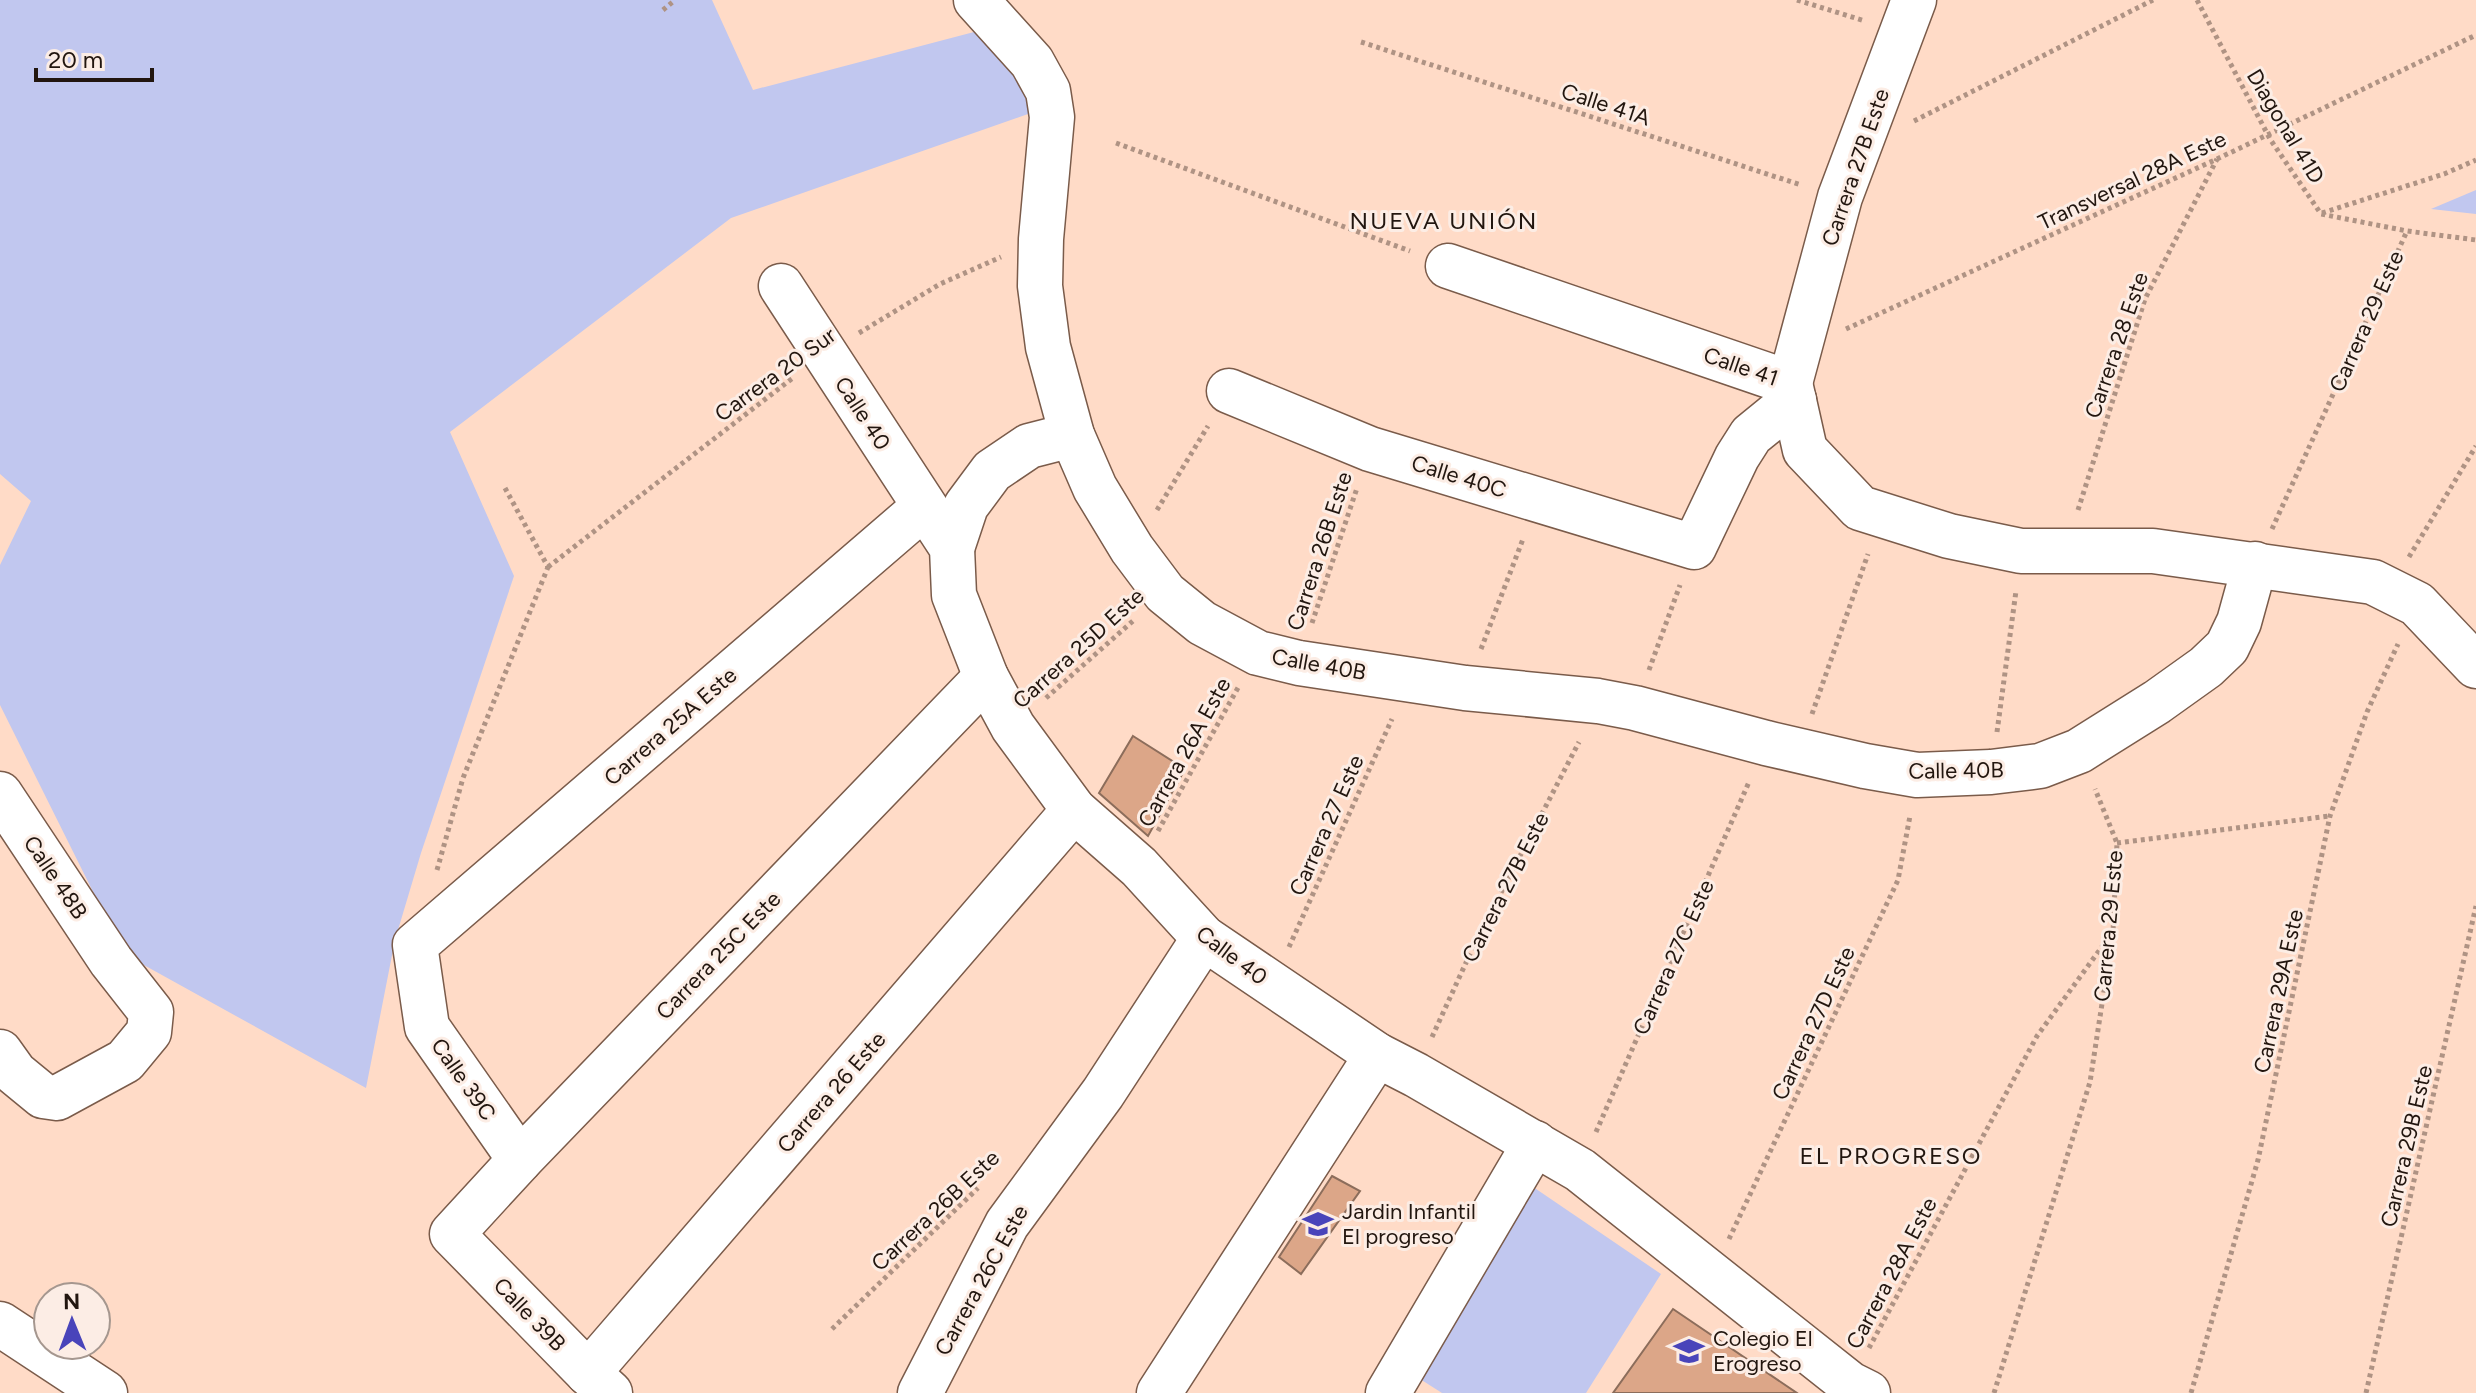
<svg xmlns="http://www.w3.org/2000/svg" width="2476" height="1393" font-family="Figtree,sans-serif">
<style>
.green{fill:#c1c7ef}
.building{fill:#dca688;stroke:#8c6d5b;stroke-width:2}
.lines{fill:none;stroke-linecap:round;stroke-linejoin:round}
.minor-casing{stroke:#7a5b4a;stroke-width:47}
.path{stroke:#af9384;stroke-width:5;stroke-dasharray:4 4;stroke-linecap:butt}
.minor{stroke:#fff;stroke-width:44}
.labels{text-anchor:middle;stroke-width:6;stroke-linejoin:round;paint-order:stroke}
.street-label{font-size:22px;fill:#22160f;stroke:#fcede5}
.poi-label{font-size:22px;fill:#22160f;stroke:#fcede5;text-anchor:start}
.neighbourhood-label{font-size:24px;letter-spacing:2px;fill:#22160f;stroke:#fcede5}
</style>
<rect width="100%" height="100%" fill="#ffdbc7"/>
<g class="green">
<polygon points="0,0 712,0 753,90 993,27 1045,108 731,218 450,432 514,576 421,853 395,940 366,1088 124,954 0,705 0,565 31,501 0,474"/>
<polygon points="2476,190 2476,214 2431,209"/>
<polygon points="1517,1176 1661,1274 1586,1393 1442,1393 1409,1372"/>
</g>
<g class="building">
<polygon points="1133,736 1185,769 1148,836 1099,793"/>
<polygon points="1332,1176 1360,1191 1301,1274 1279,1257"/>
<polygon points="1673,1309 1797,1393 1613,1393"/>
</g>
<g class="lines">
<g class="minor-casing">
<g id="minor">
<polyline points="976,0 1032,62 1048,91 1052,117 1041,239 1040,286 1048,347 1072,435 1095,488 1132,549 1165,593 1202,623 1258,653 1299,663 1465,688 1598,701 1635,708 1766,743 1865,766 1917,775 1991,772 2040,766 2079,751 2157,702 2206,667 2227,647 2239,622 2255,564"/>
<polyline points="1448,266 1790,383"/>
<polyline points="781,286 952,548 954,595 986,677 1013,727 1074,810 1139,867 1204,938 1377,1055 1416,1075 1580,1170 1850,1384 1868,1393"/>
<polyline points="1790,383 1805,450 1860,508 1949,536 2021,551 2153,551 2373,582 2417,604 2476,666"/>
<polyline points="1790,383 1840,197 1914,0"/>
<polyline points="1229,391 1370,449 1694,547 1737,457 1751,435 1794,400"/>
<polyline points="952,548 966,506 992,471 1029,446 1072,435"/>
<polyline points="0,794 111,961 151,1012 149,1032 125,1061 57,1098 43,1096 15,1073 0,1052"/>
<polyline points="520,1160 427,1027 415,945 924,507"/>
<polyline points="0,1324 105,1393"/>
<polyline points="588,1373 1074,810"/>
<polyline points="610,1393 588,1373 452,1234 520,1160 986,677"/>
<polyline points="920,1393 1007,1224 1103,1093 1204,938"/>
<polyline points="1159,1393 1377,1055"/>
<polyline points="1388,1393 1535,1143"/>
</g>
</g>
<g class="path">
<polyline points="1797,0 1865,21"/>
<polyline points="2197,0 2270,139 2321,214 2407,231 2476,240"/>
<polyline points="663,10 675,0"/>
<polyline points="1361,42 1801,185"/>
<polyline points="1914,121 2153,0"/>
<polyline points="1116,143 1410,251"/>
<polyline points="2322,213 2444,174 2476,160"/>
<polyline points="1846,329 2217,159 2476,35"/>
<polyline points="859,333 940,284 1001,257"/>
<polyline points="505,488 548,567"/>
<polyline points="1157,510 1208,426"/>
<polyline points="2078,510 2145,299 2217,159"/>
<polyline points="2272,529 2407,231"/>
<polyline points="2409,557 2476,446"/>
<polyline points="548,567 794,377"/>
<polyline points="1312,623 1357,488"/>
<polyline points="1481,649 1523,539"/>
<polyline points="1649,670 1680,585"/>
<polyline points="1046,698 1134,620"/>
<polyline points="1812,714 1868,554"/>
<polyline points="1997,732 2016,591"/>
<polyline points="1158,831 1239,686"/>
<polyline points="2117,843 2330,816"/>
<polyline points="437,870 463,778 548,567"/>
<polyline points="1289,947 1392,719"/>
<polyline points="1432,1037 1475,943 1579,742"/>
<polyline points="1596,1132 1749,782"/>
<polyline points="1729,1239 1898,880 1910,816"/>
<polyline points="832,1329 978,1188"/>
<polyline points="1869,1348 2037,1036 2112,933"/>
<polyline points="1994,1393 2090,1082 2113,932 2117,843 2095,789"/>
<polyline points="2191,1393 2258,1160 2330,816 2367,712 2398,644"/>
<polyline points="2366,1393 2476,906"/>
</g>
<use href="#minor" class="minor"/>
</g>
<defs>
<g id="school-bare" transform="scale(2.4)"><path d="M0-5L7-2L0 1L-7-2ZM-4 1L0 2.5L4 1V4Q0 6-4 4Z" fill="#4944ba" stroke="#fcede5" stroke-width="2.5" paint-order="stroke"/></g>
</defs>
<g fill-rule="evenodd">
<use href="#school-bare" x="1318" y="1224"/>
<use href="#school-bare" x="1689" y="1351"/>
</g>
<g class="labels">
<g class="street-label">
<text transform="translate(1606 104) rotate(18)" y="8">Calle 41A</text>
<text transform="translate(2286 126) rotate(59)" y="8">Diagonal 41D</text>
<text transform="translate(1855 167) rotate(-71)" y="8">Carrera 27B Este</text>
<text transform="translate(2132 180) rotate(-25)" y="8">Transversal 28A Este</text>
<text transform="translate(2366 321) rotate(-66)" y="8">Carrera 29 Este</text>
<text transform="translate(2116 345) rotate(-71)" y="8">Carrera 28 Este</text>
<text transform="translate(1741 366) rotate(19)" y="8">Calle 41</text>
<text transform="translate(775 374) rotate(-36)" y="8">Carrera 20 Sur</text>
<text transform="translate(863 413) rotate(57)" y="8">Calle 40</text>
<text transform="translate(1459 476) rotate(17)" y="8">Calle 40C</text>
<text transform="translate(1319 551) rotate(-72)" y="8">Carrera 26B Este</text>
<text transform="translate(1078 648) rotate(-42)" y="8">Carrera 25D Este</text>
<text transform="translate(1319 664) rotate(10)" y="8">Calle 40B</text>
<text transform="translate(670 726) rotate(-41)" y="8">Carrera 25A Este</text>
<text transform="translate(1184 752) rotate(-61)" y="8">Carrera 26A Este</text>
<text transform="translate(1956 770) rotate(-1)" y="8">Calle 40B</text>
<text transform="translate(1326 825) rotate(-66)" y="8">Carrera 27 Este</text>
<text transform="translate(56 877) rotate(56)" y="8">Calle 48B</text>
<text transform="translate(1505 887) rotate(-63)" y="8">Carrera 27B Este</text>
<text transform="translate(2108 926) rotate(-85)" y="8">Carrera 29 Este</text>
<text transform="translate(718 955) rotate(-46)" y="8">Carrera 25C Este</text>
<text transform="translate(1232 955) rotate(37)" y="8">Calle 40</text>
<text transform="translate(1673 957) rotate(-66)" y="8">Carrera 27C Este</text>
<text transform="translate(2278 991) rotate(-78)" y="8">Carrera 29A Este</text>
<text transform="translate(1813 1023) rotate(-65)" y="8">Carrera 27D Este</text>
<text transform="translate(464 1079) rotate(55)" y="8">Calle 39C</text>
<text transform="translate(831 1092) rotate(-49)" y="8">Carrera 26 Este</text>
<text transform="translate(2406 1146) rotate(-77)" y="8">Carrera 29B Este</text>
<text transform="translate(935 1210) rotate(-43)" y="8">Carrera 26B Este</text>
<text transform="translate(1891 1273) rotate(-62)" y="8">Carrera 28A Este</text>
<text transform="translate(981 1280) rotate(-61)" y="8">Carrera 26C Este</text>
<text transform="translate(530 1314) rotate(46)" y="8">Calle 39B</text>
</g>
<g class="poi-label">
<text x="1342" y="1219">Jardin Infantil<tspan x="1342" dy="25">El progreso</tspan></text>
<text x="1713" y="1346">Colegio El<tspan x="1713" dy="25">Erogreso</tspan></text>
</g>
<g class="neighbourhood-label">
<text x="1444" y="229">NUEVA UNIÓN</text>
<text x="1891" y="1164">EL PROGRESO</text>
</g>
</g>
<g transform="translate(72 1321) rotate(359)"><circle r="38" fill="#fcede5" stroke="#a5978f" stroke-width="2"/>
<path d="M0-6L14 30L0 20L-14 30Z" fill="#4944ba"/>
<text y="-12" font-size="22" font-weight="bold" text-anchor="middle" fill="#22160f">N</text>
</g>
<path d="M36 68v12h116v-12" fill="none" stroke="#22160f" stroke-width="4"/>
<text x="48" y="68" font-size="24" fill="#22160f" stroke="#fcede5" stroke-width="6" paint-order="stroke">20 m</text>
</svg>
